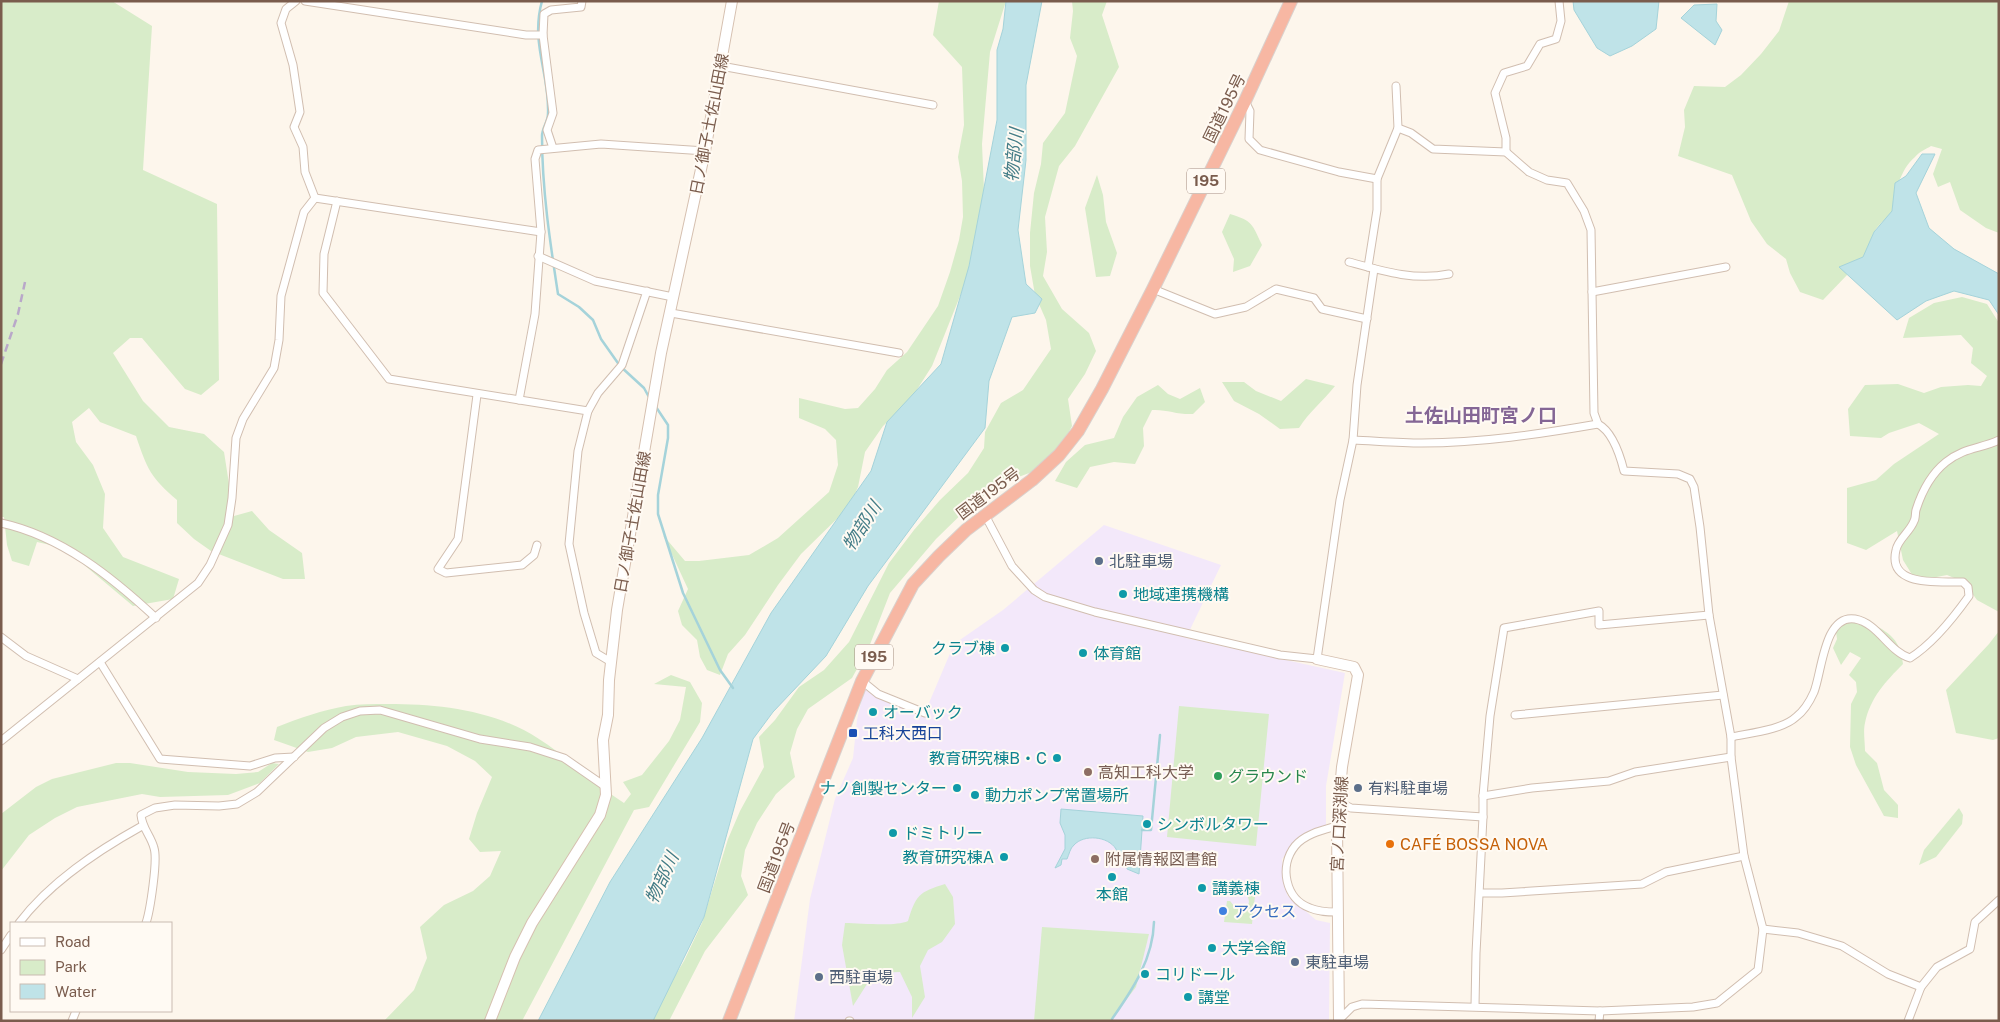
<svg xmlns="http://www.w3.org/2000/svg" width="2000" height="1022" font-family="'Public Sans','Noto Sans JP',sans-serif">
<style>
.education{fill:#f3e8fa}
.green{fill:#d8ecc9}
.water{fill:#bfe3e8;stroke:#a5d3da}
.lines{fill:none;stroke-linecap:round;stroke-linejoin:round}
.stream{stroke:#a5d3da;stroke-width:2.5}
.street-casing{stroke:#d1beb0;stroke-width:9}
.secondary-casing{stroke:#d6c0b0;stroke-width:12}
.highway-casing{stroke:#dad1cd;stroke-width:14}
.street{stroke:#fff;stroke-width:7}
.secondary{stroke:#fff;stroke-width:10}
.highway{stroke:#f7b7a3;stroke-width:12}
.rail{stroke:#b9a8c9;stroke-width:2.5;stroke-dasharray:8 5;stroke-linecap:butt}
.service-dot{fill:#5c6f8a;stroke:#fffaf3;stroke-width:2}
.culture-dot{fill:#0f9aa8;stroke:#fffaf3;stroke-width:2}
.transit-dot{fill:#1a4fb4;stroke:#fffaf3;stroke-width:2}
.education-dot{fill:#8d6e63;stroke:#fffaf3;stroke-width:2}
.leisure-dot{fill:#2e9e5b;stroke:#fffaf3;stroke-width:2}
.food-dot{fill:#e8710a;stroke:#fffaf3;stroke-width:2}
.shop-dot{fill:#3f7fe0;stroke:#fffaf3;stroke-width:2}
.labels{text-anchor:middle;stroke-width:4;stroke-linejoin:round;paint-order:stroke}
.shield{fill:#fffaf3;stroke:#a28b7f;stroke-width:1}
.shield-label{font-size:15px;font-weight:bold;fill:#7a5c4d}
.street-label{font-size:16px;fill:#7a5c4d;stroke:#fffaf3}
.service-label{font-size:16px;fill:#4e5e75;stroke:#fffaf3;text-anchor:start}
.culture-label{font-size:16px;fill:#0d838f;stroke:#fffaf3;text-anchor:start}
.transit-label{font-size:16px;fill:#164399;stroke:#fffaf3;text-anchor:start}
.education-label{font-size:16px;fill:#785e54;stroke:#fffaf3;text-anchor:start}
.leisure-label{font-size:16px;fill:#27864d;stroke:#fffaf3;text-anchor:start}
.food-label{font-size:16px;fill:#c56008;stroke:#fffaf3;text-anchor:start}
.shop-label{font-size:16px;fill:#366cbe;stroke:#fffaf3;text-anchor:start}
.water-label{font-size:18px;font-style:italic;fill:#437c86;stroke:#fffaf3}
.quarter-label{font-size:19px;font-weight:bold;fill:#846695;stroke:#fffaf3}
</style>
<rect width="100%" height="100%" fill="#fdf6ec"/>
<polygon class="education" points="1104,525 1221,565 1186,638 1345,673 1326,786 1326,826 1297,839 1282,859 1287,895 1316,920 1330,923 1329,1021 794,1021 810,899 835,799 853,758 857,720 864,689 926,710 954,644 1003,610"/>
<g class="green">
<path d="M1 1H112L152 26 143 170 217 204 219 380 201 395 185 389 142 338H130L113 353 143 401 169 427 204 434 224 452 234 516 252 511 269 530 302 553 305 579H283L211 551 194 539 177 523V500C151 478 147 469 136 436L100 422 89 408 72 422 76 442 93 465 105 494 103 528 123 557 179 579 173 599 133 606 64 548 37 542 29 566 12 561 7 545 4 517H1Z"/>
<polygon points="939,1 1006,1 990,52 982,144 985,214 964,286 932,366 911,399 883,426 865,452 858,487 849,507 801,554 778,585 745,635 728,654 720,675 707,670 700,657 697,640 682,625 678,611 688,589 663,535 685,561 699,561 749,555 778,538 829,492 838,465 836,440 825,429 799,418 799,398 845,409 858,408 875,389 887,370 907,352 938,306 950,272 959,240 963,217 962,181 958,157 964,125 962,67 933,35"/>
<polygon points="1072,1 1107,1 1102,15 1119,67 1075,146 1059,166 1045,217 1047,252 1043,276 1062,309 1089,333 1096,351 1085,374 1068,399 1072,426 1059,450 1037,470 1008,481 976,500 936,539 890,593 869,647 852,678 808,709 797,729 790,753 795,777 776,794 757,823 745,850 741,876 748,895 705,951 669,1021 648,1021 684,961 702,923 728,839 740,811 764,767 759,737 775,720 799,687 824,670 849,642 889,563 914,530 940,500 968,473 984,448 985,432 1001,403 1023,390 1051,349 1046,320 1035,295 1030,266 1030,233 1034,193 1041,164 1043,143 1065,113 1077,56 1070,38 1073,11"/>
<path d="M1789 1H1999V233L1986 228 1960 210 1950 182 1938 187 1933 174 1942 149 1931 146C1926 149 1919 152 1915 157 1900 169 1893 197 1892 215 1875 225 1870 236 1868 255L1846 267 1847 275 1823 300 1800 292 1790 273 1786 259 1767 244 1751 221 1732 175 1678 156 1685 127 1684 110 1694 86 1725 87 1741 75 1761 54 1779 31Z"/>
<polygon points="1097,175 1103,195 1106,222 1117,253 1110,276 1096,277 1085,208"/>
<path d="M1230 214C1253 221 1252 224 1262 245L1250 266 1233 272 1234 259 1222 232Z"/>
<polygon points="1962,297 1987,304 1999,323 1999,612 1977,600 1964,582 1947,575 1916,581 1903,560 1897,531 1866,550 1847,543 1847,488 1876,480 1894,464 1939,434 1919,423 1889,433 1881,438 1850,436 1848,409 1865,385 1898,384 1924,393 1941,387 1968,385 1981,386 1987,376 1971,363 1973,348 1961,335 1903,338 1909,318 1934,303"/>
<path d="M1306 379 1335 386C1323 401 1309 412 1299 428L1280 429 1259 414 1234 401 1222 382H1244L1256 391 1281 401Z"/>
<path d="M1158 385 1168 394 1180 399 1200 388 1205 402 1193 414C1178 415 1166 409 1152 410L1143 428 1144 446 1135 464 1114 462 1090 467 1077 488 1055 481 1066 462 1085 445 1114 438 1123 417 1137 397Z"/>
<path d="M1863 619C1886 631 1900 636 1903 664 1886 681 1870 698 1865 723 1863 731 1865 742 1865 751L1877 763 1884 790 1898 805V818L1884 816 1856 765 1850 747 1851 704 1857 692 1856 682 1849 675 1861 658 1850 652 1841 665 1833 648 1837 639 1835 623Z"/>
<polygon points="1999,631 1999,738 1993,740 1956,733 1946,690 1989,644"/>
<path d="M671 675 690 682 702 703 700 722 649 807 634 810 522 1021H384L414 990 427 958 420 927 444 905 473 891 490 876 501 851 480 852 469 839 477 813 492 777 475 761 447 746 398 732 356 737 332 748 308 752 274 740 277 727C299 718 323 710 346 706 360 704 374 704 388 704 439 704 495 710 539 739 569 758 594 784 624 803L631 794 623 782 642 775 669 741 680 720 686 687 654 684Z"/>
<polygon points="1179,706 1269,714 1256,846 1167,837"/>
<polygon points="116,763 130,763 188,772 236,774 258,772 272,763 279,764 260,783 228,795 160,797 142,794 77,807 55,818 29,835 1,871 1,814 36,787 52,779"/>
<polygon points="1959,808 1963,815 1962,824 1936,857 1919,865 1924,850"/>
<path d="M945 884 953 897 955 924 942 942 928 950 920 966 925 997 912 1018V997L900 972 874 973 853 1006 842 945 845 923C861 923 895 927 908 921 916 895 919 892 945 884Z"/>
<path d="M1247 895 1255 896 1252 924 1224 922 1227 901H1230L1235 907 1244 909C1250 904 1250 902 1247 895Z"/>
<polygon points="1042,927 1149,934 1136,987 1110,1021 1034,1021"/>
</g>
<g class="water">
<polygon points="1006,1 1042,1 1026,85 1026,160 1018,230 1026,284 1042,299 1035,313 1012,317 989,381 985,428 868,586 826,656 773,712 753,739 704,917 653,1021 538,1021 610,882 702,738 771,613 871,471 887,422 941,364 969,266 997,120 997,50 1003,29"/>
<polygon points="1573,1 1659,1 1656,29 1632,46 1610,56 1597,48 1574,10"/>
<polygon points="1717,4 1716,21 1722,30 1715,45 1681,18 1694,5"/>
<polygon points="1922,154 1935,154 1916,193 1929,228 1954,249 1999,274 1999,315 1989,300 1954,291 1926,301 1897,320 1839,267 1863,257 1874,232 1892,211 1895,183 1906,176"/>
<path d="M1061 809 1143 816 1139 874 1127 869V865H1120C1119 860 1118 853 1116 849 1108 836 1084 834 1074 845 1070 848 1069 855 1067 859H1062L1061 865 1055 868 1065 849V835L1060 823Z"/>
</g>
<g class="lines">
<g class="stream">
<path d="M542 1C530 44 550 74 548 114 548 122 542 128 542 136 542 189 550 242 558 294L579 307 593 320 601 339 620 366 644 388 650 399"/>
<polyline points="656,407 668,425 668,438 658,495 658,514 683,593 720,670 733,688"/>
<polyline points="1142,830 1151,830 1160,735"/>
<path d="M1112 1019C1133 989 1153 959 1154 922"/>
</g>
<g class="street-casing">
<g id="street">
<polyline points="296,1 286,9 281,23 293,65 300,112 294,127 303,147 305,172 315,198"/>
<polyline points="305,1 526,35 543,35"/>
<polyline points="721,66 933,105"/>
<polyline points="1245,101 1250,111 1249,139 1260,150 1339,172 1377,179"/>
<polyline points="553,148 547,130 553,113 543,35 544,14 551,10 581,7 582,1"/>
<polyline points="1506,152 1506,138 1495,93 1504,73 1527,66 1540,44 1556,39 1561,21 1559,1"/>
<polyline points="315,198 541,232"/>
<polyline points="337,201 324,254 323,293 389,379 588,411"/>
<polyline points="538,256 595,281 673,297"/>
<path d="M1349 262C1382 271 1415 281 1449 274"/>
<polyline points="1368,267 1377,210 1377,179 1398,128 1396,86"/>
<polyline points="1153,289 1215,314 1246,307 1276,289 1314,298 1322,309 1367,319"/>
<polyline points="1592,292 1726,267"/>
<polyline points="671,313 899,353"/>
<polyline points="477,395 458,539 438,569 446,573 522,565 534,555 537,545"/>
<polyline points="519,400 535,314 541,232 535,159 538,150 601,144 705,151"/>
<path d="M1353 440C1376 441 1399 443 1422 443 1481 443 1540 434 1598 424"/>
<polyline points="985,515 1012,566 1034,590 1045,597 1095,612 1280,655 1317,659 1340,500 1353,440 1357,385 1374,269"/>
<path d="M1 523C61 536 112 577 156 618"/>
<polyline points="1,637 26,656 78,679"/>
<polyline points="100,662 160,759 250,766 275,758 294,757"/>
<polyline points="611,662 596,653 584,613 569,544 578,451 588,411 598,393 622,365 647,291"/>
<polyline points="862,681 878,694 925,713"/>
<polyline points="1515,715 1723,695"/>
<path d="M1731 737C1750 733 1782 730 1796 717 1804 711 1810 701 1814 692 1822 672 1824 614 1855 619 1878 623 1889 652 1910 658 1931 645 1954 617 1969 596L1968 587 1963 582C1940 581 1887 588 1896 550 1898 539 1910 532 1914 521 1916 518 1915 513 1916 510 1922 491 1931 474 1946 462 1965 447 1980 449 1999 440"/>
<polyline points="1,741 198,583 210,565 228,525 232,498 236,438 243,419 274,368 279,340 281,296 304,212 315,198"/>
<polyline points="1483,796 1532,788 1609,781 1635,772 1731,757"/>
<polyline points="1339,802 1351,808 1483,817"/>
<path d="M1337 826C1323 830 1305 834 1295 846 1279 866 1285 899 1310 908 1319 912 1328 912 1337 912"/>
<polyline points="1480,893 1502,893 1642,884 1666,872 1744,856"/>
<path d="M19 923C50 882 97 851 142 826"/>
<path d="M146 923C150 911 158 860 154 848 151 836 142 828 141 815L155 808 175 805 219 806 237 804 257 792 324 728 342 717 360 711 380 710 480 739 530 747 564 758 606 787"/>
<polyline points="1763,929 1798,933 1842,946 1888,974 1921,987"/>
<polyline points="1,950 11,935"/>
<polyline points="1475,1006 1476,953 1483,817 1483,796 1490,716 1504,628 1599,611 1599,625 1709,615"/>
<path d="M1339 1020 1352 1007 1362 1004 1600 1011 1693 1007 1717 1003 1758 970 1763 929 1744 856 1731 757V737L1709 615 1700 527 1694 487 1690 479 1678 474 1624 471C1620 455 1613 432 1598 424L1594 413 1591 230 1584 211 1567 183 1547 180 1529 172 1506 152 1433 149 1411 133 1398 128"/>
<polyline points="72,1021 76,1011"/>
<polyline points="849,1021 850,1021"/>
<polyline points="1599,1021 1600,1011"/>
<polyline points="1908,1021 1921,987 1937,967 1970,949 1975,922 1999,900"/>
</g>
</g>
<g class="secondary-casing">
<g id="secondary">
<polyline points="1317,659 1354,667 1358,675 1342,767 1337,826 1339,1021"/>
<polyline points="490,1021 515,957 532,923 600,815 606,795 603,740 608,715 609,680 617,610 661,353 705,151 732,1"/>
</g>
</g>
<g class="highway-casing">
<polyline id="highway" points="729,1021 862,681 913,584 939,556 966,530 1032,480 1059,455 1078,431 1102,389 1153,289 1245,101 1291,1"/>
</g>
<use href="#street" class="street"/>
<use href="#secondary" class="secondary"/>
<use href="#highway" class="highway"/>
<polyline class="rail" points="1,364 18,314 25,282"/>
</g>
<g class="service-dot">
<circle cx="1099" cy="561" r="5"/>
<circle cx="1358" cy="788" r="5"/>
<circle cx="1295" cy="962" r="5"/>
<circle cx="819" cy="977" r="5"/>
</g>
<g class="culture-dot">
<circle cx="1123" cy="594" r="5"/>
<circle cx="1005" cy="648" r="5"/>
<circle cx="1083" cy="653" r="5"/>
<circle cx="873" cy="712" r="5"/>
<circle cx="1057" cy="758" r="5"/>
<circle cx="957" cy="788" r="5"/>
<circle cx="975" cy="795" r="5"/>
<circle cx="1147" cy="824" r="5"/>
<circle cx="893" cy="833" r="5"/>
<circle cx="1004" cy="857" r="5"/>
<circle cx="1112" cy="877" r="5"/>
<circle cx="1202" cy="888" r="5"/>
<circle cx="1212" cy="948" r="5"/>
<circle cx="1145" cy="974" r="5"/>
<circle cx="1188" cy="997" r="5"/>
</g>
<rect class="transit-dot" x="848" y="728" width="10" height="10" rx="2.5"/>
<g class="education-dot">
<circle cx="1088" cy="772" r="5"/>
<circle cx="1095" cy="859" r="5"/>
</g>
<circle class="leisure-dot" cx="1218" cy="776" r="5"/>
<circle class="food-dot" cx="1390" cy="844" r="5"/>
<circle class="shop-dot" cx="1223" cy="911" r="5"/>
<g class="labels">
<g class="shield">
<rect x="1187" y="168.5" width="38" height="25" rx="4"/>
<rect x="855" y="644.5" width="38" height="25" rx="4"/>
</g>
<g class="shield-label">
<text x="1206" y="186">195</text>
<text x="874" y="662">195</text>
</g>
<g class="street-label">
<text transform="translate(1224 108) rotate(-64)" y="6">国道195号</text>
<text transform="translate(709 124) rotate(-79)" y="6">日ノ御子土佐山田線</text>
<text transform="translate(988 493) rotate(-37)" y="6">国道195号</text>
<text transform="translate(632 522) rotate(-80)" y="6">日ノ御子土佐山田線</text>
<text transform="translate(1339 824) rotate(-87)" y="6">宮ノ口深渕線</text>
<text transform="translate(776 857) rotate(-69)" y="6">国道195号</text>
</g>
<g class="service-label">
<text x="1109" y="567">北駐車場</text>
<text x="1368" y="794">有料駐車場</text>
<text x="1305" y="968">東駐車場</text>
<text x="829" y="983">西駐車場</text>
</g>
<g class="culture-label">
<text x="1133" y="600">地域連携機構</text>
<text x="995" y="654" text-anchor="end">クラブ棟</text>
<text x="1093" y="659">体育館</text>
<text x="883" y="718">オーバック</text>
<text x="1047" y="764" text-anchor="end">教育研究棟B・C</text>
<text x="947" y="794" text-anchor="end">ナノ創製センター</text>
<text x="985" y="801">動力ポンプ常置場所</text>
<text x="1157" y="830">シンボルタワー</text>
<text x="903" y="839">ドミトリー</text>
<text x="994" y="863" text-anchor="end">教育研究棟A</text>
<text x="1212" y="894">講義棟</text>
<text x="1112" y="900" text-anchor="middle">本館</text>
<text x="1222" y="954">大学会館</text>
<text x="1155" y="980">コリドール</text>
<text x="1198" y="1003">講堂</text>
</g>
<g class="transit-label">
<text x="863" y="739">工科大西口</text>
</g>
<g class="education-label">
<text x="1098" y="778">高知工科大学</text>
<text x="1105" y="865">附属情報図書館</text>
</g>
<g class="leisure-label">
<text x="1228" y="782">グラウンド</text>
</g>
<g class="food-label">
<text x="1400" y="850">CAFÉ BOSSA NOVA</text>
</g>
<g class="shop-label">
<text x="1233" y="917">アクセス</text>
</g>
<g class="water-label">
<text transform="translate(1014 155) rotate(-84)" y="6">物部川</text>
<text transform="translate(862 526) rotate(-57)" y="6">物部川</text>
<text transform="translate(662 878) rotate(-65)" y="6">物部川</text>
</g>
<g class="quarter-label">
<text x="1481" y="422">土佐山田町宮ノ口</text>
</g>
</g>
<rect width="2000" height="1022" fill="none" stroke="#7a5c4d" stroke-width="5"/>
<rect x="10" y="922" width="162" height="90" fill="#fffaf3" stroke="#cabbb1"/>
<rect x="20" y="938" width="25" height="8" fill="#ffffff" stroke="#cabbb1"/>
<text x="55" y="947" font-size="15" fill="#7a5c4d">Road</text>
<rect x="20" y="960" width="25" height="15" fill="#d8ecc9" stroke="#cabbb1"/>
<text x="55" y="972" font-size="15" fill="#7a5c4d">Park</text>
<rect x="20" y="984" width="25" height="15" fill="#bfe3e8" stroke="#cabbb1"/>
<text x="55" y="997" font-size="15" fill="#7a5c4d">Water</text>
</svg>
